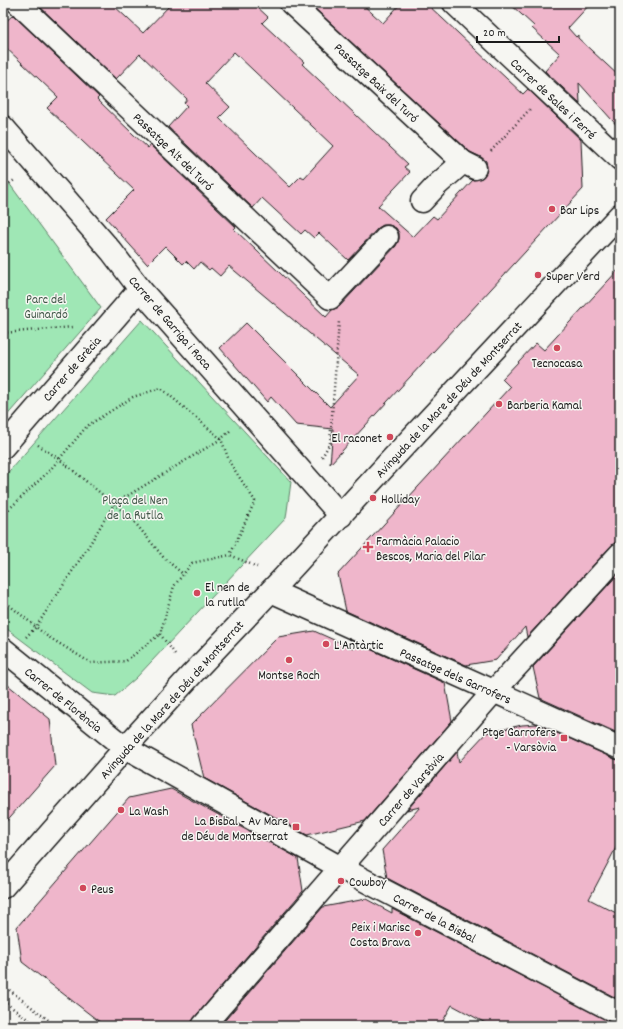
<svg xmlns="http://www.w3.org/2000/svg" width="623" height="1029" font-family="Dekko,sans-serif">
<style>
.green{fill:#9fe7b5;stroke:#5e8268}
.building{fill:#efb6cb;stroke:#1c1c1c;fill-rule:evenodd}
.lines{fill:none;stroke-linecap:round;stroke-linejoin:round}
.street-casing{stroke:#1c1c1c;stroke-width:25}
.secondary-casing{stroke:#1c1c1c;stroke-width:25}
.path{stroke:#1c1c1c;stroke-width:2.5;stroke-dasharray:1 3;stroke-linecap:butt}
.street{stroke:#f6f6f2;stroke-width:22}
.secondary{stroke:#f6f6f2;stroke-width:22}
.poi-dot{fill:#d1495b;stroke:#f6f6f2;stroke-width:1.5}
.labels{text-anchor:middle;stroke-width:3;stroke-linejoin:round;paint-order:stroke}
.street-label{font-size:13px;fill:#1c1c1c;stroke:#f6f6f2}
.poi-label{font-size:13px;fill:#1c1c1c;stroke:#f6f6f2;text-anchor:start}
.park-label{font-size:13px;fill:#43594a;stroke:#f6f6f2}
</style>
<rect width="100%" height="100%" fill="#f6f6f2"/>
<filter id="ink" filterUnits="userSpaceOnUse"><feTurbulence type="fractalNoise" baseFrequency=".025" numOctaves="2"/><feDisplacementMap in="SourceGraphic" scale="8" xChannelSelector="R" yChannelSelector="G"/><feConvolveMatrix kernelMatrix="1 2 1 2 8 2 1 2 1" color-interpolation-filters="sRGB"/></filter>
<g filter="url(#ink)">
<g class="green">
<polygon points="3,175 101,308 3,420"/>
<polygon points="142,320 291,482 286,518 136,678 115,696 92,693 3,626 3,478"/>
</g>
<g class="building">
<path d="M36 3H111L143 33 172 3H253L268 17 262 23 304 62 302 64 408 164 404 167 410 172 378 206 413 237 433 216 437 219 473 180 482 178 486 173 487 168 486 161 481 157 470 152 309 3H361L383 23 401 3H426L523 94 528 89 581 140 583 189 330 464 333 429 296 425 271 397 267 402 220 348 246 323 330 407 359 375 229 266 220 276 211 268 209 270 200 262 194 269 186 261 183 264 165 246 147 264 106 218 134 190 47 108 58 97 3 45V24L13 15 99 97 97 99 133 134 148 148 150 145 236 227 234 229 326 317 332 310 339 307 396 246 399 239V233L396 228 389 225H383L378 228 348 260 319 233 314 238 305 230 301 234 262 198 253 208 168 127 187 106 184 103 187 99 140 54 116 79ZM234 52 333 146 304 178 301 176 290 187 219 118 230 107 205 83Z"/>
<polygon points="509,3 591,3 568,28 576,37 578,35 578,38 620,77 620,129 579,83 580,104 545,71 560,54 532,28 534,26"/>
<polygon points="620,268 620,542 616,542 611,546 527,637 525,627 496,660 466,665 346,611 338,574 510,387 502,379 536,343 544,350"/>
<polygon points="620,572 620,734 540,698 533,667"/>
<polygon points="314,631 354,649 352,641 445,683 452,721 365,821 307,835 204,778 191,725 278,637"/>
<polygon points="3,681 50,719 55,766 3,825"/>
<polygon points="537,724 615,759 620,760 620,840 589,899 620,915 620,1000 387,878 382,850 420,807 407,810 457,752 459,762 486,733 522,725"/>
<polygon points="171,789 298,858 303,891 194,1018 191,1026 105,1026 22,962 17,927 129,798"/>
<polygon points="366,899 392,913 392,909 618,1026 491,1026 452,1005 440,1026 220,1026 323,907"/>
</g>
<g class="lines">
<g class="street-casing">
<g id="street">
<polyline points="18,3 330,298 387,237"/>
<polyline points="291,3 463,162"/>
<polyline points="454,3 620,159"/>
<polyline points="3,127 112,252 140,289 341,516"/>
<polyline points="422,201 437,185 463,162 475,168"/>
<polyline points="3,447 140,289"/>
<polyline points="271,591 620,748"/>
<polyline points="3,649 125,748 341,868 620,1014"/>
<polyline points="203,1026 494,691 620,554"/>
</g>
</g>
<g class="secondary-casing">
<polyline id="secondary" points="3,887 125,748 192,674 283,578 392,459 620,215"/>
</g>
<g class="path">
<polyline points="491,151 530,109"/>
<polyline points="3,188 16,179"/>
<polyline points="3,333 73,327"/>
<polyline points="38,445 59,459 132,519 164,558 183,574"/>
<polyline points="322,457 330,443 339,321"/>
<polyline points="3,515 50,470 87,426 133,397 161,388 221,439 230,463 255,501 230,555"/>
<polyline points="3,600 47,636 91,663 126,661 160,634"/>
<polyline points="26,637 36,627 88,547 114,504 221,439 232,429"/>
<polyline points="175,654 160,634 174,586 192,563 230,555 257,567"/>
<polyline points="3,985 56,1026"/>
<polyline points="3,1001 37,1026"/>
</g>
<use href="#street" class="street"/>
<use href="#secondary" class="secondary"/>
</g>
</g>
<g class="poi-dot">
<circle cx="552" cy="209" r="4"/>
<circle cx="538" cy="275" r="4"/>
<circle cx="557" cy="348" r="4"/>
<circle cx="499" cy="404" r="4"/>
<circle cx="390" cy="437" r="4"/>
<circle cx="373" cy="498" r="4"/>
<path d="M366 541h4v4h4v4h-4v4h-4v-4h-4v-4h4z"/>
<circle cx="197" cy="593" r="4"/>
<circle cx="326" cy="644" r="4"/>
<circle cx="289" cy="660" r="4"/>
<rect x="560" y="734" width="8" height="8" rx="2"/>
<circle cx="121" cy="810" r="4"/>
<rect x="292" y="823" width="8" height="8" rx="2"/>
<circle cx="341" cy="881" r="4"/>
<circle cx="83" cy="888" r="4"/>
<circle cx="418" cy="933" r="4"/>
</g>
<g class="labels">
<g class="street-label">
<text transform="translate(377 82) rotate(43)" y="5">Passatge Baix del Turó</text>
<text transform="translate(554 98) rotate(43)" y="5">Carrer de Sales i Ferré</text>
<text transform="translate(174 151) rotate(44)" y="5">Passatge Alt del Turó</text>
<text transform="translate(171 322) rotate(49)" y="5">Carrer de Garriga i Roca</text>
<text transform="translate(71 368) rotate(-49)" y="5">Carrer de Grècia</text>
<text transform="translate(448 399) rotate(-47)" y="5">Avinguda de la Mare de Déu de Montserrat</text>
<text transform="translate(456 675) rotate(24)" y="5">Passatge dels Garrofers</text>
<text transform="translate(64 699) rotate(39)" y="5">Carrer de Florència</text>
<text transform="translate(171 699) rotate(-48)" y="5">Avinguda de la Mare de Déu de Montserrat</text>
<text transform="translate(410 789) rotate(-49)" y="5">Carrer de Varsòvia</text>
<text transform="translate(435 917) rotate(28)" y="5">Carrer de la Bisbal</text>
</g>
<g class="poi-label">
<text x="560" y="214">Bar Lips</text>
<text x="546" y="280">Super Verd</text>
<text x="557" y="367" text-anchor="middle">Tecnocasa</text>
<text x="507" y="409">Barberia Kamal</text>
<text x="382" y="442" text-anchor="end">El raconet</text>
<text x="381" y="503">Holliday</text>
<text x="376" y="545">Farmàcia Palacio<tspan x="376" dy="15">Bescos, Maria del Pilar</tspan></text>
<text x="205" y="591">El nen de<tspan x="205" dy="15">la rutlla</tspan></text>
<text x="334" y="649">L'Antàrtic</text>
<text x="289" y="679" text-anchor="middle">Montse Roch</text>
<text x="556" y="736" text-anchor="end">Ptge Garrofers<tspan x="556" dy="15">- Varsòvia</tspan></text>
<text x="129" y="815">La Wash</text>
<text x="288" y="825" text-anchor="end">La Bisbal - Av Mare<tspan x="288" dy="15">de Déu de Montserrat</tspan></text>
<text x="349" y="886">Cowboy</text>
<text x="91" y="893">Peus</text>
<text x="410" y="931" text-anchor="end">Peix i Marisc<tspan x="410" dy="15">Costa Brava</tspan></text>
</g>
<g class="park-label">
<text x="46" y="303">Parc del<tspan x="46" dy="15">Guinardó</tspan></text>
<text x="135" y="504">Plaça del Nen<tspan x="135" dy="15">de la Rutlla</tspan></text>
</g>
</g>
<rect width="623" height="1029" fill="none" stroke="#f6f6f2" stroke-width="16"/>
<rect x="8" y="8" width="607" height="1013" fill="none" stroke="#1c1c1c" stroke-width="1.5" filter="url(#ink)"/>
<path d="M477 36v6h82v-6" fill="none" stroke="#1c1c1c" stroke-width="2"/>
<text x="483" y="36" font-size="12" fill="#1c1c1c" stroke="#f6f6f2" stroke-width="3" paint-order="stroke">20 m</text>
</svg>
